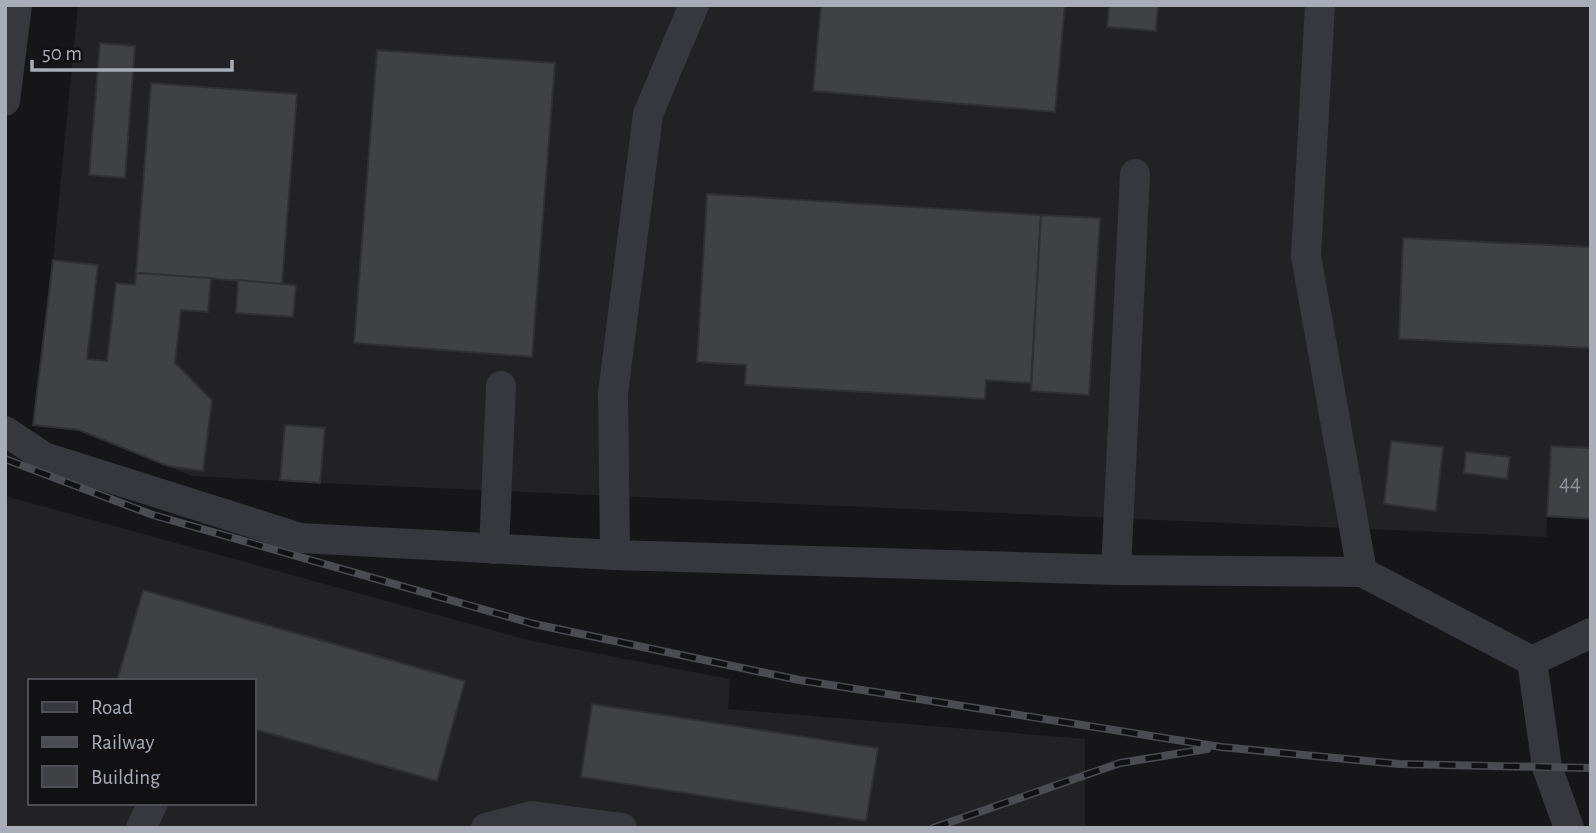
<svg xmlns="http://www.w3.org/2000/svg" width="1596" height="833" font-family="'Alegreya Sans',sans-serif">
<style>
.built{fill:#222225;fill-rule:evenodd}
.building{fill:#404145;stroke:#303034;stroke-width:2}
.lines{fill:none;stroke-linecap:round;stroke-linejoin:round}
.minor{stroke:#37383d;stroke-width:30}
.rail-casing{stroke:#4a4c52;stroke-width:8}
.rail{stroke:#111113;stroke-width:5;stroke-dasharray:16;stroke-linecap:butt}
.labels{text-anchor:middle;stroke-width:5;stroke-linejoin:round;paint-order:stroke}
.number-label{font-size:23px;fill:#8e929b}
</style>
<rect width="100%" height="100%" fill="#161618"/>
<g class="built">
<polygon points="78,5 1591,5 1591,448 1551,446 1546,537 320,483 192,476 79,430 34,425 53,260"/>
<path d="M5 496 532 641 730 679 728 709 1085 739V828H5ZM30 681H254V803H30Z"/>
</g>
<g class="building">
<polygon points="821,5 1065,5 1055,112 813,91"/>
<polygon points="1109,5 1158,5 1156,31 1107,27"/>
<polygon points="100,43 135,46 125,178 89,175"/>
<polygon points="377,50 555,63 532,357 354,343"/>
<polygon points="151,83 297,94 282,284 136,273"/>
<polygon points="707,194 1041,215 1031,383 986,380 985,399 745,385 746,365 697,362"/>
<polygon points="1041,215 1100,218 1089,395 1031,391"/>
<polygon points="1403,238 1591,247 1591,348 1399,339"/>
<polygon points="53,260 98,265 87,359 107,361 116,283 135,285 136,273 211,278 208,312 181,310 175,363 212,400 203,471 168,466 79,430 33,425"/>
<polygon points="238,280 296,285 293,317 236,313"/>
<polygon points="285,425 325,428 320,483 280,480"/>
<polygon points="1391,441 1443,447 1436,511 1384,504"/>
<polygon points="1551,446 1591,448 1591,519 1547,516"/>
<polygon points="1466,452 1510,457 1507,479 1464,473"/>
<polygon points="143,590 465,681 437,781 254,729 254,681 117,681"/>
<polygon points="592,704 878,748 866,821 581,777"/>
</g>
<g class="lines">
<g class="minor">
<polyline points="1320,5 1306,256 1362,572"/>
<polyline points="5,101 17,5"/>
<polyline points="5,431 44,457 300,538 615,555 1116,570 1362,572 1532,661 1591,633"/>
<polyline points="494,549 501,386"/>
<polyline points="615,555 613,394 648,114 694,5"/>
<polyline points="1116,570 1135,174"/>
<polyline points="1532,661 1547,767 1569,828"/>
<polyline points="141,828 153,803"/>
<polyline points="486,828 532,816 622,828"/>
</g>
<g class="rail-casing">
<g id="rail">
<polyline points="5,459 153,515 534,624 799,680 1221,747 1399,764 1591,768"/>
<polyline points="933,828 1120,763 1207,749"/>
</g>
</g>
<use href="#rail" class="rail"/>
</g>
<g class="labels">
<g class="number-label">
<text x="1570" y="490">44</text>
</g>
</g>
<rect width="1596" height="833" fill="none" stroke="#a8adb8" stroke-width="14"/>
<rect x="28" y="679" width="228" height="126" fill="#111113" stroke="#4d4f55" stroke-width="2"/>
<rect x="42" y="702" width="35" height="10" fill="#37383d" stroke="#4d4f55" stroke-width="2"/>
<text x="91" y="714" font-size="21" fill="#a8adb8">Road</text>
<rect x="42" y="737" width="35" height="10" fill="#4a4c52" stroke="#4d4f55" stroke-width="2"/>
<text x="91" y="749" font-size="21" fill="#a8adb8">Railway</text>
<rect x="42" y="766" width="35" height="21" fill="#404145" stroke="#4d4f55" stroke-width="2"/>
<text x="91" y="784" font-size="21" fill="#a8adb8">Building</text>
<path d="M32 60v10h200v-10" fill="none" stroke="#a8adb8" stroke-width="3.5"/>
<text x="42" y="60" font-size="21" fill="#a8adb8" stroke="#111113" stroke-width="5" paint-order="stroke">50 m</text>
</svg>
